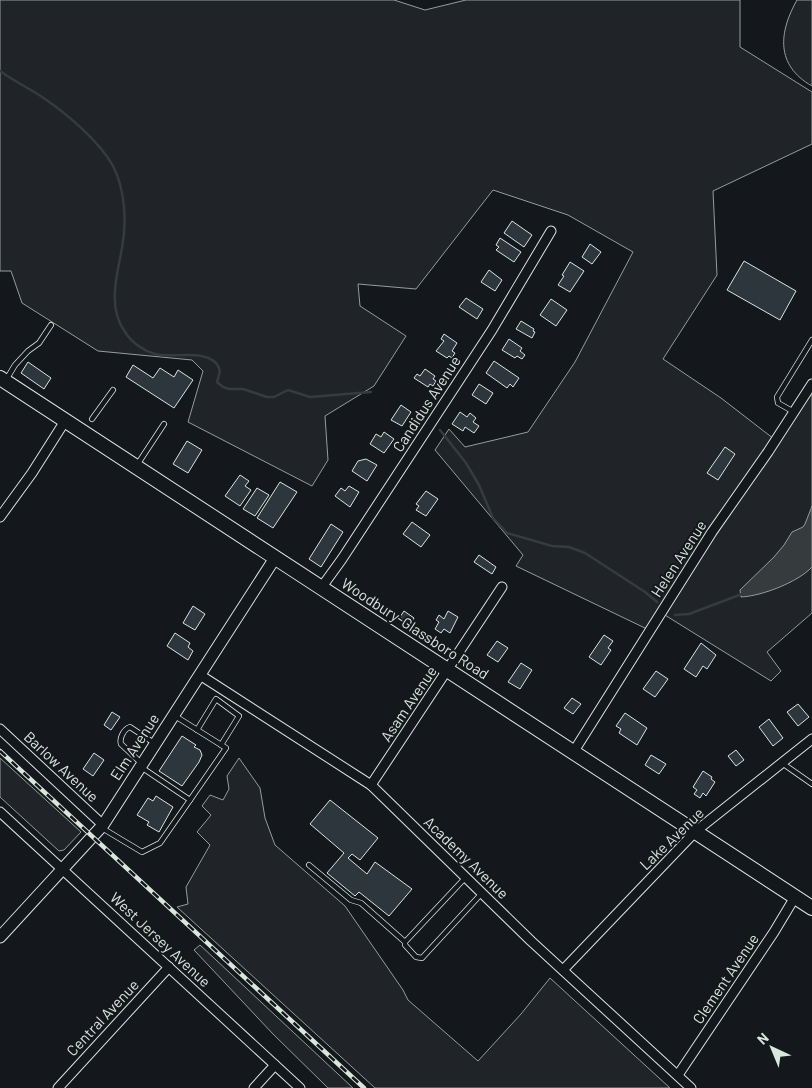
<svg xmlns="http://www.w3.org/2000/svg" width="812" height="1088" font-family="Barlow,sans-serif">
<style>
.green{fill:#202428;stroke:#939e99}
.water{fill:#363b3e;stroke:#939e99}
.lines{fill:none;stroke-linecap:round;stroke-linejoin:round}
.stream{stroke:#363b3e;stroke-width:2.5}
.building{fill:#2c363c;stroke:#d8e6dc}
.lane-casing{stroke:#d8e6dc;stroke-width:6}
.street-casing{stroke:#d8e6dc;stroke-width:11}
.secondary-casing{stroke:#d8e6dc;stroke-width:13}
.primary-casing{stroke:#d8e6dc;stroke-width:16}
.lane{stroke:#14181c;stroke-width:4.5}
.street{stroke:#14181c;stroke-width:9}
.secondary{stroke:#14181c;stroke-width:11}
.primary{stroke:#14181c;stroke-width:14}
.rail-casing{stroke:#d8e6dc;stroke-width:4.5}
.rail{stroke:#14181c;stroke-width:2.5;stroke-dasharray:8;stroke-linecap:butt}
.labels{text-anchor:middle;stroke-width:4;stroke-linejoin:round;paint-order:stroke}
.street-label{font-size:15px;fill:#d8e6dc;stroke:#14181c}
</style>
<rect width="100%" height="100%" fill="#14181c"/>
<g class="green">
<polygon points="0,0 394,0 425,10 466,0 740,0 740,47 812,92 812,144 713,191 717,275 663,359 721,398 774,439 812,381 812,613 767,652 781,671 771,681 660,612 647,629 516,566 523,555 435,450 449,429 465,447 528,432 575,362 633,252 568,215 493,190 416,289 358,284 360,306 406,336 374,386 325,416 328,460 312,486 188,422 203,371 192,360 98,351 22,303 11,271 0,271"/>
<path d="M797 0H812V86C775 65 779 32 797 0Z"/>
<polygon points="0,758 81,832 64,850 59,851 0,797"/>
<polygon points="239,758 260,788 265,818 275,845 345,906 403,990 408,1000 478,1061 521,1014 550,978 670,1088 375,1088 177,907 188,904 186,887 210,845 197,832 211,815 202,806 210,795 223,800 229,789 227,776"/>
<polygon points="200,945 353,1088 328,1088 273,1034 194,950"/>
</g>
<path class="water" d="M812 506V567C798 582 762 596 741 597L740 590 774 557 784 545 792 532 803 527 805 524Z"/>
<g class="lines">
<g class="stream">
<path d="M0 71C15 82 31 89 45 99 67 114 100 142 113 166 125 189 127 222 122 248 117 276 107 306 125 332 132 343 144 351 155 354 170 359 211 347 219 368 221 373 218 377 217 382L223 387 229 389H243L267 397H274L288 390 310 397 371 392"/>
<polyline points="440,430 466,463 479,485 493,518 507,533 552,546 569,547 585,553 645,592 657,602"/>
<polyline points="675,615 689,614 742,594"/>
</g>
</g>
<g class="building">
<polygon points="512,221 532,235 524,247 504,233"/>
<polygon points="500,238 521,252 514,262 496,250 499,247 496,245"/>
<polygon points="590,244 601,252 592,264 582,257"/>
<polygon points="744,261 796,291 780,320 727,290"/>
<polygon points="570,262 584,271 570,292 558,285 564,276 562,275"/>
<polygon points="489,270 502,280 495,291 481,282"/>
<polygon points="466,298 483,309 477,319 459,307"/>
<polygon points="551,299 567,310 556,326 540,315"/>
<polygon points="521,321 534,329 533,331 535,332 532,338 516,329"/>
<polygon points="444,334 457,343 452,351 455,353 452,358 449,356 447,358 436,351 444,341 441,339"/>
<polygon points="509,339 522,348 520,351 525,355 522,359 517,356 515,358 502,350"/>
<polygon points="494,361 519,378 513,387 510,384 507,388 486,373"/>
<polygon points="28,362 51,378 44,389 21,373"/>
<polygon points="133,365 153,378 160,368 174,377 178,370 193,380 174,408 126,377"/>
<polygon points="425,369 435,376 433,379 436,381 433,386 430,384 428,387 414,378 417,374 420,376"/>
<polygon points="479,384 493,393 486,404 472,395"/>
<polygon points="401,405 411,412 402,426 391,420"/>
<polygon points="460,412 467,417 470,413 476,418 473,422 479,426 474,433 465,427 463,431 452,424"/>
<polygon points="384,432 394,439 384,453 370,444 376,434 381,437"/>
<polygon points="187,441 202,450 188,473 173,464"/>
<polygon points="725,447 735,454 718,480 707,473"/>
<polygon points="366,459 377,465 367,481 352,471 358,461"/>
<polygon points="240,475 249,481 245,486 251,490 240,506 225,496"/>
<polygon points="280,482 297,492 273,528 257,518"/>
<polygon points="349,486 359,492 350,507 335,496 341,488 345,491"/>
<polygon points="257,488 269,495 255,516 243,509"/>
<polygon points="426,491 438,499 426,516 416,510 419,506 416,504"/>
<polygon points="412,522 430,535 421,547 403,534"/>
<polygon points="331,524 343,532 321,567 309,559"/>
<polygon points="479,555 496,567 492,574 474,562"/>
<polygon points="193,606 205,614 195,630 183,623"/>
<polygon points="404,611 414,618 410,624 400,617"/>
<polygon points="448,611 458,617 450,633 444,629 441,633 435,629 439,622 436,620 439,615 444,619"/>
<polygon points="175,633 190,643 188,647 193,651 188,660 167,646"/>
<polygon points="604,635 613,641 608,648 611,650 601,665 589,657"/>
<polygon points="497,641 508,648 498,662 487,655"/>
<polygon points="701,643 716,655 707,669 703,666 696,677 684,669"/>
<polygon points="521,663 532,670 520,689 508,682"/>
<polygon points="656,671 668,679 655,697 643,689"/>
<polygon points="572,698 581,704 573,714 564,708"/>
<polygon points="798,704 809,717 798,726 787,712"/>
<polygon points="112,712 120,717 111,730 104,725"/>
<polygon points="625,713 647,728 637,745 619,733 621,729 616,726"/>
<polygon points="769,719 783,738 773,746 759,727"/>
<polygon points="182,736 196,745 194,747 200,750 202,755 199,762 182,786 159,771"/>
<polygon points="736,750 744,760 736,766 728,756"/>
<polygon points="94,753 104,760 93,776 83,769"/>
<polygon points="651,755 666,764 659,774 645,765"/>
<polygon points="703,771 712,777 711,779 715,782 706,796 703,793 700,798 694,794 697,790 693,787"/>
<polygon points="156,796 173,807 159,832 147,825 149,822 137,815 148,798 153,801"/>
<polygon points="330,800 378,838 360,860 352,854 348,858 367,874 375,862 412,889 389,916 359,892 355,896 327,873 344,853 310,824"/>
</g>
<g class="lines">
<g class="lane-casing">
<g id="lane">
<polyline points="6,380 15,365 28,351 39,343 51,325"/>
<polyline points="794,412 778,403 777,397 812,340"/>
<polyline points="92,419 113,390"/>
<polyline points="137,465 164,424"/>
<polyline points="175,716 226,748 190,800"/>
<polyline points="197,730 216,699 239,716 221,745"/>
<path d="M141 763 121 744C119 738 124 729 130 727L154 743"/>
<polyline points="782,763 812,784"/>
<polyline points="102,828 142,852 160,843 190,800 141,767"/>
<polyline points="309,865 351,900 361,903 405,942"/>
<polyline points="466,877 405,942 405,945 416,957 422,958 482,893"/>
</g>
</g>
<g class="street-casing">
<g id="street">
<polyline points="0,517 32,473 65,421"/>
<polyline points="321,588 342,559 492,330 551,231"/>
<polyline points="200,675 371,785 531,941 691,1088"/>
<polyline points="0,729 103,825"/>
<polyline points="574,751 712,532 768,452 812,384"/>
<polyline points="371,785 502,587"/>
<polyline points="0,812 300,1088"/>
<polyline points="563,970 696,831 812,739"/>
<polyline points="678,1075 774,932 795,897"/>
<polyline points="58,1088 169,967"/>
<polyline points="254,1088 275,1065"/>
</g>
</g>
<g class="secondary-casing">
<polyline id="secondary" points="0,937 103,825 275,558"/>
</g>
<g class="primary-casing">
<polyline id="primary" points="0,378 812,908"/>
</g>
<use href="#lane" class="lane"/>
<use href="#street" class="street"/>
<use href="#secondary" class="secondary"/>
<use href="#primary" class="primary"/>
<g class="rail-casing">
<polyline id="rail" points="0,751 364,1088"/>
</g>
<use href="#rail" class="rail"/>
</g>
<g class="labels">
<g class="street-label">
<text transform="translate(427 404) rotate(-57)" y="5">Candidus Avenue</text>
<text transform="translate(679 559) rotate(-57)" y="5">Helen Avenue</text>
<text transform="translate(415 629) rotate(33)" y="5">Woodbury-Glassboro Road</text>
<text transform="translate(409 704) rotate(-56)" y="5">Asam Avenue</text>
<text transform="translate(135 747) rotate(-57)" y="5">Elm Avenue</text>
<text transform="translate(61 767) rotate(43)" y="5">Barlow Avenue</text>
<text transform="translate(672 839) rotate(-44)" y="5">Lake Avenue</text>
<text transform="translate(466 858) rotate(44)" y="5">Academy Avenue</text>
<text transform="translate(160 940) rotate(43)" y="5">West Jersey Avenue</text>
<text transform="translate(726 979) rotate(-56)" y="5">Clement Avenue</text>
<text transform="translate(103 1018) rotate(-47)" y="5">Central Avenue</text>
</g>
</g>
<g transform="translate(772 1048) rotate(316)" stroke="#14181c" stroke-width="4" paint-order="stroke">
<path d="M0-4L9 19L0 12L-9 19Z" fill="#d8e6dc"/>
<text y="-8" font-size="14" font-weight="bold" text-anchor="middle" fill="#d8e6dc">N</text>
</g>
</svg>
